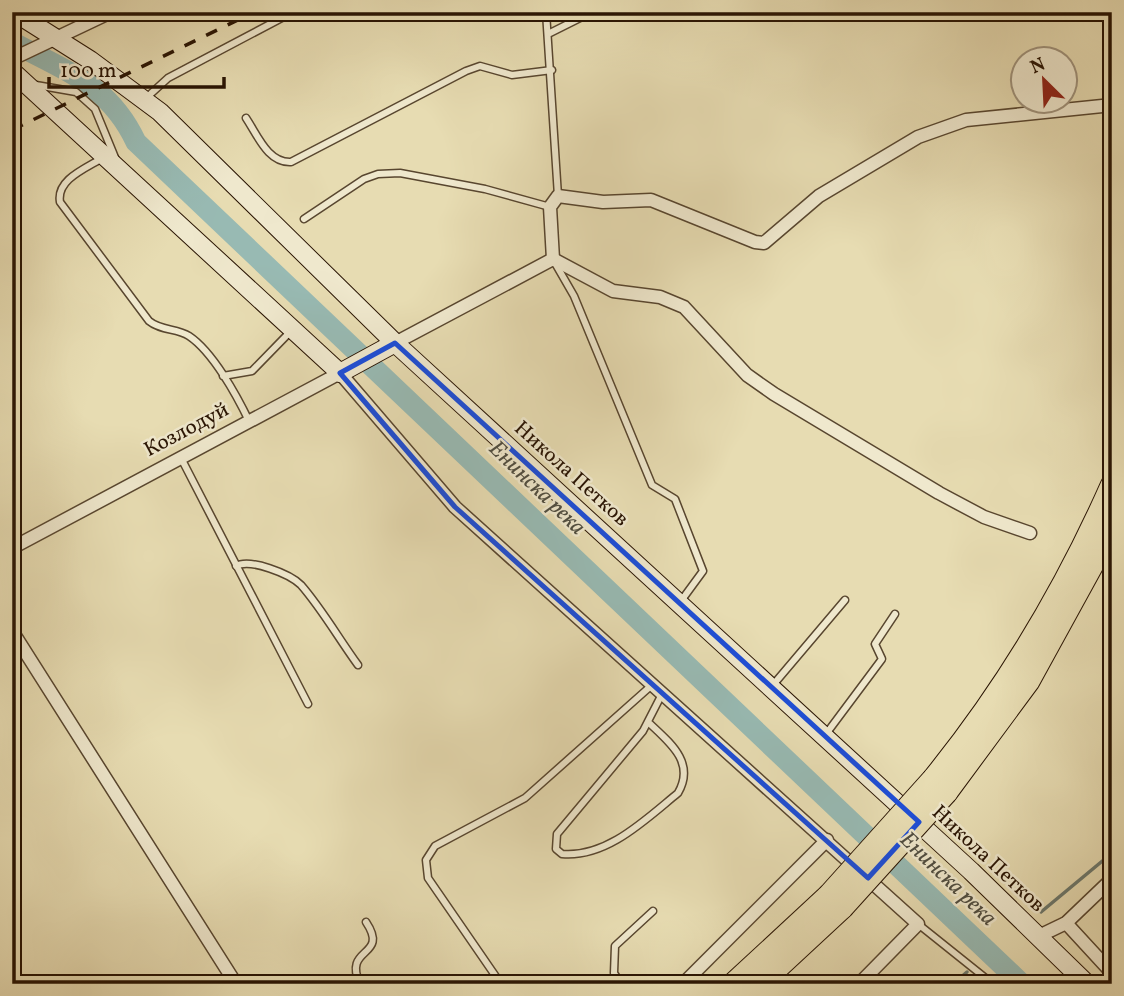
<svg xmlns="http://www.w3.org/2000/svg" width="1124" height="996" font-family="Vollkorn,serif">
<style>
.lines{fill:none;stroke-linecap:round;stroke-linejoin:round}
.stream{stroke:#6c786d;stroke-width:3.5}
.river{stroke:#98bab3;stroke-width:21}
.lane-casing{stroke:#58462f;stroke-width:9}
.street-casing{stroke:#58462f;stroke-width:15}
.secondary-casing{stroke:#291403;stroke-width:20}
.highway-casing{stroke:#291403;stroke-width:25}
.lane{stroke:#efe8cd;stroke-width:6}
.street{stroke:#efe8cd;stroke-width:12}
.secondary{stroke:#efe8cd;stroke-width:18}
.highway{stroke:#e7dcb2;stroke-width:23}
.rail{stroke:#291403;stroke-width:3.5;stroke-dasharray:12 12;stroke-linecap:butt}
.highway-bridge-casing{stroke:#291403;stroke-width:25;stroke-linecap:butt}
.highway-bridge{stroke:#e7dcb2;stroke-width:23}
.marked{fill:none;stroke:#1d4ed8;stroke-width:5;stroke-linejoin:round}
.labels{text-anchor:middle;stroke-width:5;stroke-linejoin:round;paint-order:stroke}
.street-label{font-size:21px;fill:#291403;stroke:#efe8cd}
.water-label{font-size:23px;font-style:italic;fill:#504e41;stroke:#efe8cd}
</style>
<rect width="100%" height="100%" fill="#e7dcb2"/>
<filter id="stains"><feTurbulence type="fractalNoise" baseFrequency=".00286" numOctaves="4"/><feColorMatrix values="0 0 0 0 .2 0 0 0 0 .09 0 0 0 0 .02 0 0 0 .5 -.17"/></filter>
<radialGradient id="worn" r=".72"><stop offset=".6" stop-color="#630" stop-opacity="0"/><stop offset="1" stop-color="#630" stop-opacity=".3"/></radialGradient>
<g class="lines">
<g class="stream">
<polyline points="1041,912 1112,853"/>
<polyline points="953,984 967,972"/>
</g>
<path class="river" d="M12 42C65 71 109 84 136 142L1022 984"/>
<g class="lane-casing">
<g id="lane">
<polyline points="546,12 558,196"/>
<polyline points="550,33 592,12"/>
<polyline points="36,85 76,92 95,109 116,160"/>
<polyline points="145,99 168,78 293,12"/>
<path d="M246 118C258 136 268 163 291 162L466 71 480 66 512 75 552 70"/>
<path d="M104 157C87 168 56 179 60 202L149 321C161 331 177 328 189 336 213 352 237 396 249 421"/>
<polyline points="304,219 364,179 378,174 400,173 485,189 550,207"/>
<polyline points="555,263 574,296 652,485 675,499 703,571 681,601"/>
<polyline points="223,376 252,371 291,331"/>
<polyline points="181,458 308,704"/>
<path d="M236 566C250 558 290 574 301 585 322 609 339 639 358 665"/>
<polyline points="773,685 845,600"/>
<path d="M648 722C669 742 696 762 678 793 646 819 607 858 562 854L556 849 557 834 643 731 662 694"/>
<polyline points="826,734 882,659 875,644 895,614"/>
<polyline points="918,924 993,984"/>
<path d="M360 984C342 946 390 958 366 922"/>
<polyline points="501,984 428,878 426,860 435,846 525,798 652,685"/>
<polyline points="621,984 614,973 615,946 653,911"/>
</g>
</g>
<g class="street-casing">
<g id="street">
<polyline points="12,59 111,12"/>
<polyline points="553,259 550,207 558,196 603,202 651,200 755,242 764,243 819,196 918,137 966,120 1112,105"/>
<polyline points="395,343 553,259 613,291 660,297 684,307 747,375 774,394 939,493 984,517 1030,533"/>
<polyline points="12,548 340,373 455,507 918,924 859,984"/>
<polyline points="12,631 236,984"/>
<polyline points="1066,923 1112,973"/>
<polyline points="1039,936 1066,923 1112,879"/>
<polyline points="683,984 827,840"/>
</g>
</g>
<g class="secondary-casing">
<g id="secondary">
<polyline points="14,12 90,60 160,112 395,343 971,871 1087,984"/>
<polyline points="12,71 340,373 395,343"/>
</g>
</g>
<g class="highway-casing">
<g id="highway">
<path d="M934 779C1007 689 1065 592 1112 486"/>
<polyline points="946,792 1028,681 1112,528"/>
<polyline points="734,984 829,896"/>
<polyline points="759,984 842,907"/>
</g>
</g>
<use href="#lane" class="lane"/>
<use href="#street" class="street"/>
<use href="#secondary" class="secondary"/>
<use href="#highway" class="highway"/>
<polyline class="rail" points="12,130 254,12"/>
<g class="highway-bridge-casing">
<g id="highway-bridge">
<polyline points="829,896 934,779"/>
<polyline points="842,907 946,792"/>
</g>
</g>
<use href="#highway-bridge" class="highway-bridge"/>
</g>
<path class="marked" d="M395 343 919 822 868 878 455 507 340 373Z"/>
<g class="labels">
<g class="street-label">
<text transform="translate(186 429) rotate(-28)" y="7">Козлодуй</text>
<text transform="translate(572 473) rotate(42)" y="7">Никола Петков</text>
<text transform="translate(989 858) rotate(43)" y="7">Никола Петков</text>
</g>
<g class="water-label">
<text transform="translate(538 487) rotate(44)" y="8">Енинска река</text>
<text transform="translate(949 878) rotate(44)" y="8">Енинска река</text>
</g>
</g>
<rect width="1124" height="996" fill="none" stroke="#e7dcb2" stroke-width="42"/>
<rect x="14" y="14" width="1096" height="968" fill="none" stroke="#291403" stroke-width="3.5"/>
<rect x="21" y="21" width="1082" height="954" fill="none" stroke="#291403" stroke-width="2"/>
<g transform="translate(1044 80) rotate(336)"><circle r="33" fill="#efe8cd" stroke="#a0937c" stroke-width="2"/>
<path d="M0-5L12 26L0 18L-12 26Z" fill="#8f2418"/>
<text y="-10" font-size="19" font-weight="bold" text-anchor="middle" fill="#291403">N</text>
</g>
<path d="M49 77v10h175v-10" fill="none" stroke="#291403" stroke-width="3.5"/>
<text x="60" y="77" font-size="21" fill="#291403" stroke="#efe8cd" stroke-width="5" paint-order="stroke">100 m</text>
<rect width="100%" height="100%" filter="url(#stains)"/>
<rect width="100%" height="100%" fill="url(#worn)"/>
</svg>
